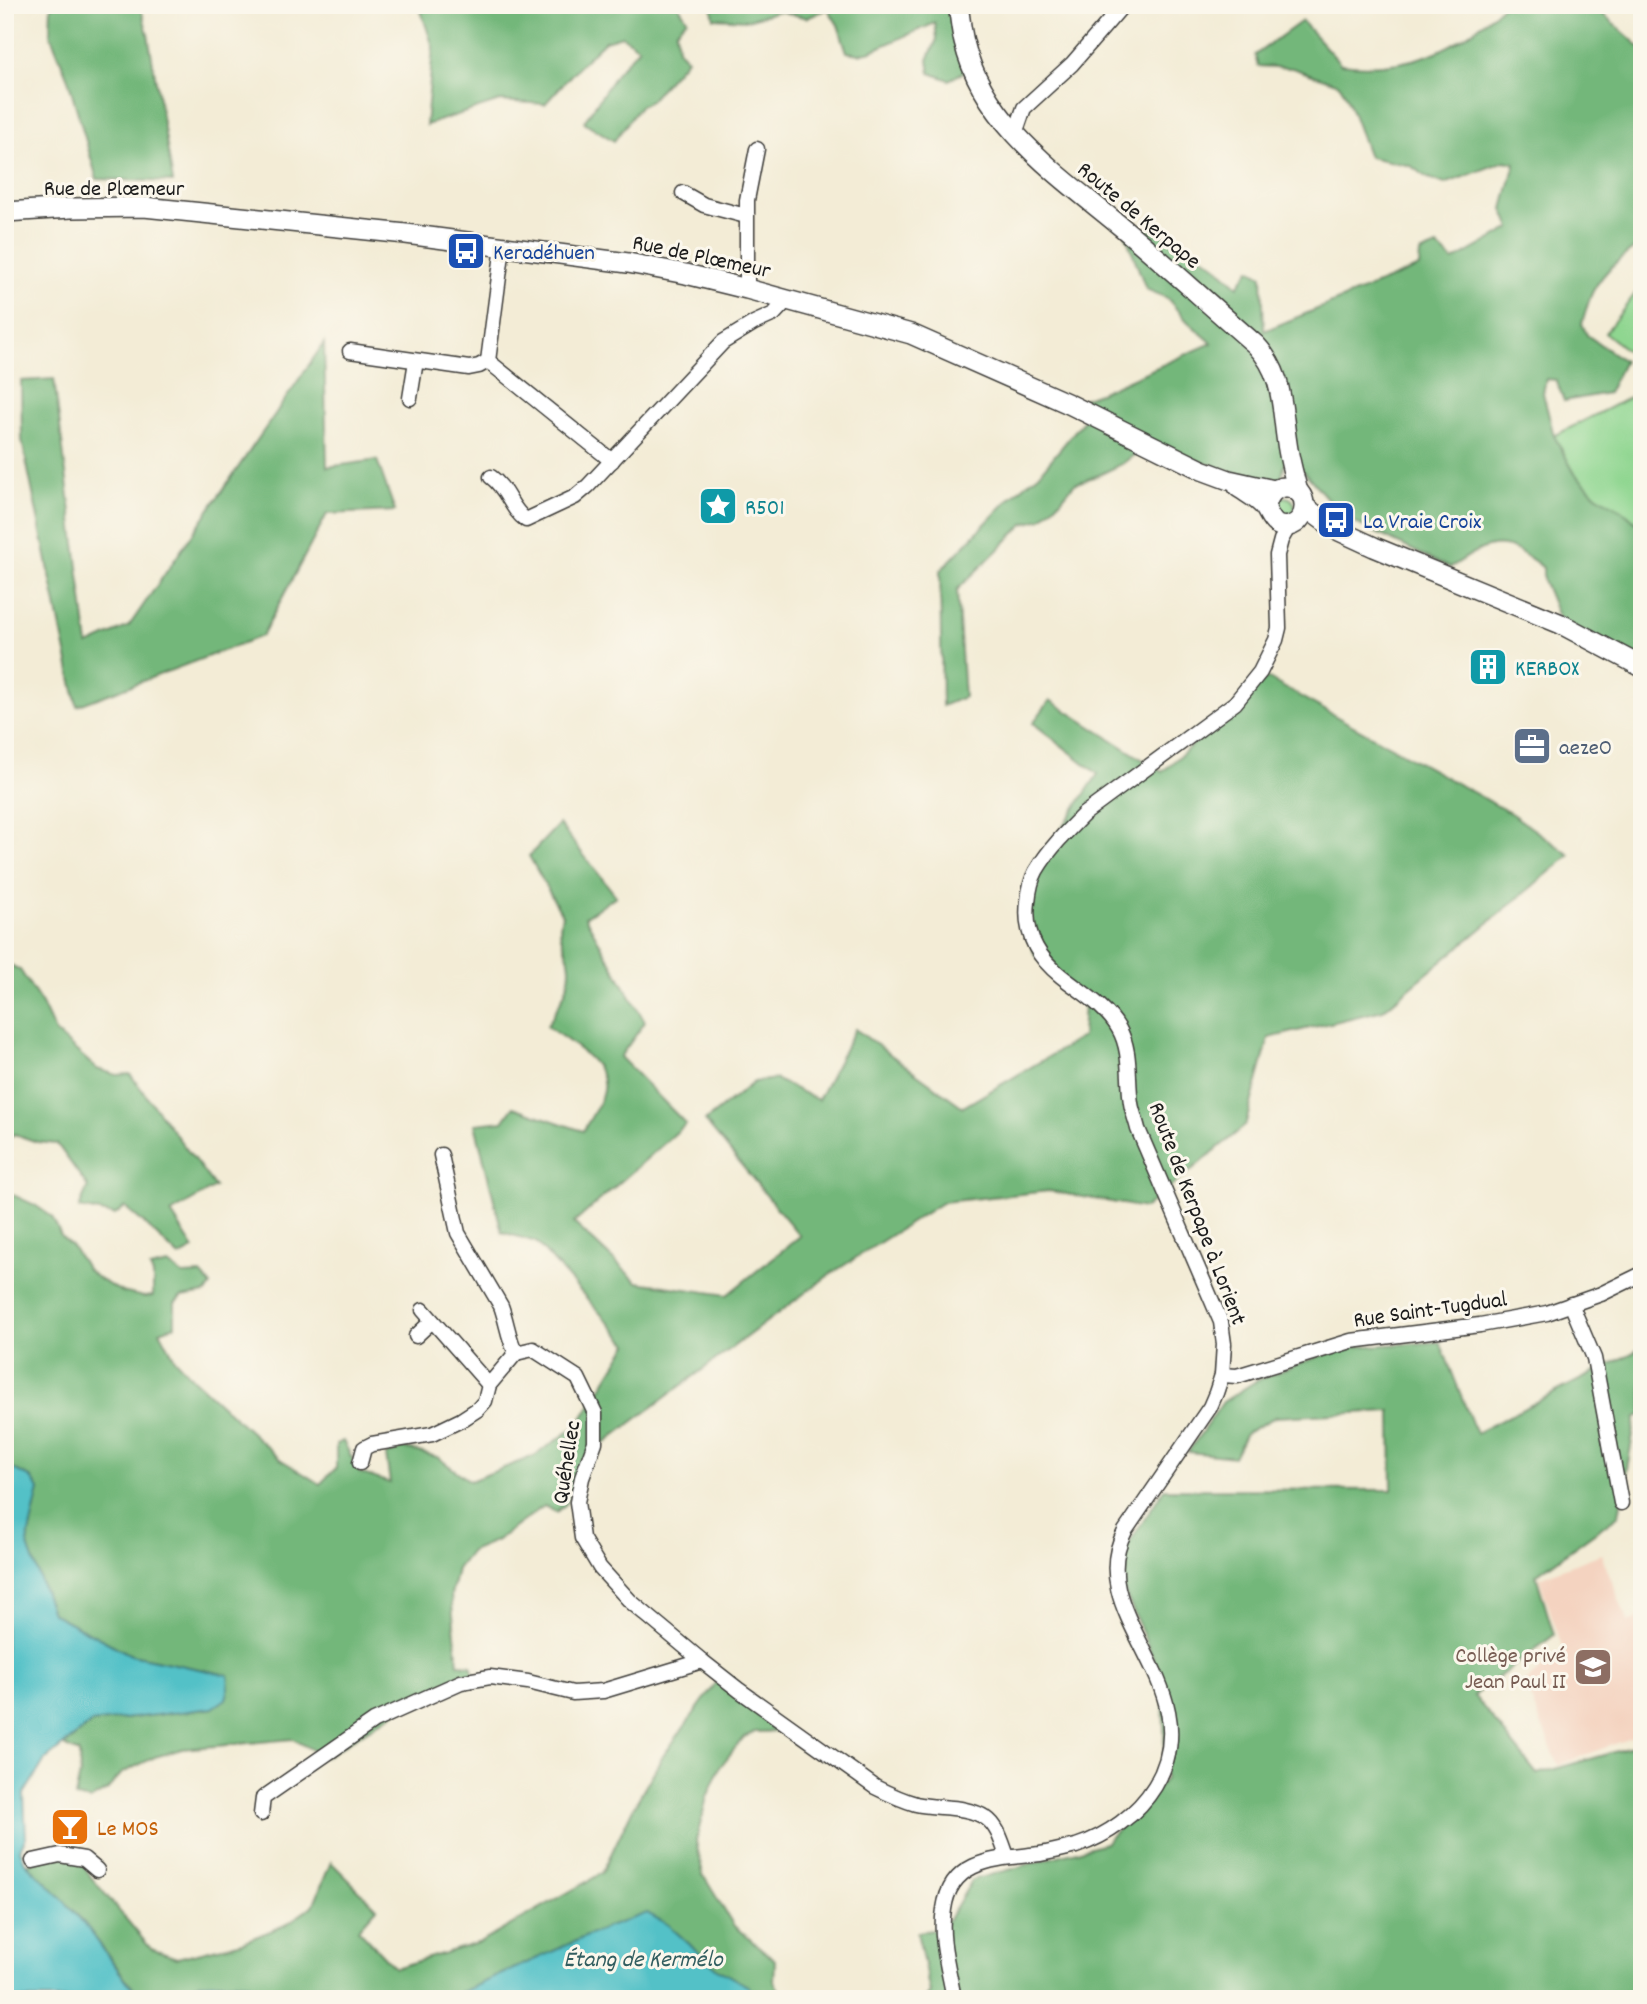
<svg xmlns="http://www.w3.org/2000/svg" width="1647" height="2004" font-family="Dekko,sans-serif">
<style>
.built{fill:#f4d3c0}
.green{fill:#8fd690;stroke:#567956;stroke-width:2}
.forest{fill:#73b77a;stroke:#486a4b;stroke-width:2}
.water{fill:#52c1c7;stroke:#376e72;stroke-width:2}
.lines{fill:none;stroke-linecap:round;stroke-linejoin:round}
.minor-casing{stroke:#3c3b38;stroke-width:17}
.major-casing{stroke:#3c3b38;stroke-width:22}
.minor{stroke:#fff;stroke-width:14}
.major{stroke:#fff;stroke-width:19}
.labels{text-anchor:middle;stroke-width:6;stroke-linejoin:round;paint-order:stroke}
.street-label{font-size:23px;fill:#1c1c1c;stroke:#fbf7ec}
.transit-label{font-size:23px;fill:#164399;stroke:#fbf7ec;text-anchor:start}
.culture-label{font-size:23px;fill:#0d838f;stroke:#fbf7ec;text-anchor:start}
.service-label{font-size:23px;fill:#4e5e75;stroke:#fbf7ec;text-anchor:start}
.education-label{font-size:23px;fill:#785e54;stroke:#fbf7ec;text-anchor:end}
.food-label{font-size:23px;fill:#c56008;stroke:#fbf7ec;text-anchor:start}
.water-label{font-size:24px;font-style:italic;fill:#325e60;stroke:#fbf7ec}
</style>
<rect width="100%" height="100%" fill="#fbf7ec"/>
<filter id="ink" filterUnits="userSpaceOnUse"><feTurbulence type="fractalNoise" baseFrequency=".0143" numOctaves="2"/><feDisplacementMap in="SourceGraphic" scale="14" xChannelSelector="R" yChannelSelector="G"/><feConvolveMatrix kernelMatrix="1 2 1 2 8 2 1 2 1" color-interpolation-filters="sRGB"/></filter>
<filter id="wash" filterUnits="userSpaceOnUse"><feTurbulence type="fractalNoise" baseFrequency=".00686" numOctaves="4" result="noise"/><feDisplacementMap in="SourceGraphic" scale="28" xChannelSelector="R" yChannelSelector="G"/><feGaussianBlur stdDeviation="1.57" result="paint"/><feColorMatrix in="noise" values="0 0 0 0 0 0 0 0 0 0 0 0 0 0 0 0 0 1.4 0 .05"/><feComposite in="paint" operator="in"/></filter>
<g filter="url(#wash)">
<rect width="100%" height="100%" fill="#f3ecd6"/>
<polygon class="built" points="1601,1554 1628,1622 1642,1617 1642,1734 1558,1765 1524,1682 1564,1652 1539,1578"/>
<g class="green">
<polygon points="1642,285 1642,362 1605,333"/>
<polygon points="1642,391 1642,525 1596,495 1575,474 1554,436"/>
<circle cx="1285" cy="507" r="10"/>
</g>
<g class="forest">
<polygon points="51,5 140,5 148,34 173,182 97,179 68,79 50,34"/>
<polygon points="419,5 678,5 687,19 676,31 678,49 687,59 650,101 640,106 614,141 584,122 618,71 639,48 622,36 605,41 581,64 545,104 500,101 426,125 433,47"/>
<polygon points="711,5 952,5 966,71 949,80 930,73 928,60 937,39 935,23 871,51 859,54 847,52 838,25 828,9 807,18 779,11 747,20 714,18"/>
<path d="M1503 5H1593L1642 49V243C1622 256 1605 270 1593 291 1588 301 1585 314 1582 324L1587 335 1624 361 1608 393 1564 401 1556 380 1546 379 1543 393 1554 436 1575 474 1596 495 1620 509 1642 528V668L1561 624 1543 580V568C1536 561 1529 558 1520 552 1492 536 1473 553 1450 568L1343 517 1295 461 1285 463 1281 480 1267 484 1149 444 1122 464 1099 475 1074 484 1061 500 1041 519 1024 524 957 590 964 697 942 706 940 571 1011 497 1041 472 1089 414 1069 404 1099 393 1212 343 1187 321 1167 298 1146 289 1124 230 1149 229 1210 261 1238 286 1250 269 1262 276 1264 331 1419 267 1420 253 1437 246 1453 261 1511 228 1503 209 1515 163 1505 161 1445 184 1426 177 1411 166 1369 157 1346 95 1339 84 1292 68 1258 66 1255 55 1302 21 1341 64C1406 72 1457 51 1503 5Z"/>
<polygon points="324,343 327,467 377,460 395,511 327,514 262,636 77,706 22,441 21,381 54,379 88,645 129,626"/>
<path d="M1267 678 1512 814 1570 855 1383 1010 1269 1038 1245 1126 1145 1208 1049 1191 943 1202 829 1275 583 1459 566 1504 556 1512 544 1506 497 1540 471 1551 457 1569 451 1595 458 1664 471 1665 475 1677 407 1705 325 1757 293 1739 182 1749 155 1757 122 1773 107 1790 90 1800 75 1797 80 1774 79 1753 64 1746 91 1723 213 1708 228 1675 131 1655 52 1613 27 1543 39 1489 30 1477 5 1465V1191L35 1205 52 1217 61 1236 73 1248 87 1269 100 1280 122 1292 144 1297 153 1296V1275L150 1268 168 1264 183 1275 201 1274 211 1285 206 1293 181 1297 175 1303V1326L160 1331 175 1359 193 1379 280 1459 320 1484 336 1468V1444L343 1441 360 1473 390 1483 386 1455 404 1448 437 1457 470 1481 534 1456 578 1425 628 1344 536 1242 502 1232 475 1124 503 1121 513 1107 583 1131C589 1120 602 1102 603 1090 608 1062 566 1041 547 1026 556 1009 570 990 570 969 570 947 555 941 562 915L529 856 559 824 616 896 585 917 645 1022 620 1057 686 1124 574 1223 637 1282 727 1295 800 1236 705 1121 754 1082 775 1079 818 1100 855 1029 963 1107 1082 1037 1084 1002 1035 955 1022 922 1042 858 1098 774 1033 723 1050 700 1162 772Z"/>
<polygon points="5,962 20,970 42,1004 55,1032 97,1069 117,1075 130,1074 215,1187 171,1213 194,1249 179,1257 147,1226 125,1207 115,1215 79,1208 88,1187 57,1144 37,1142 14,1134 5,1142"/>
<polygon points="1440,1342 1476,1433 1642,1348 1642,1415 1636,1417 1619,1515 1536,1575 1554,1635 1474,1696 1537,1774 1642,1744 1642,1999 925,1999 930,1993 917,1932 933,1930 949,1919 972,1880 1105,1843 1165,1779 1163,1681 1123,1588 1122,1554 1164,1489 1392,1490 1391,1411 1275,1417 1246,1433 1234,1457 1188,1452 1223,1402 1256,1381 1311,1359 1349,1347"/>
<path d="M717 1682 790 1731 755 1732 744 1737 720 1767 707 1797 696 1841 703 1875 734 1926 775 1960 774 1981 784 1999H757L749 1987 717 1969 667 1924 605 1928 446 1999H262L250 1983 201 1982 170 1998 142 1999C123 1976 106 1952 88 1928 70 1905 48 1884 27 1864L60 1855 81 1862 90 1876 151 1949 177 1958 243 1942 285 1925 313 1906 331 1862 377 1908 358 1929 395 1968 481 1942 602 1873 633 1808 663 1756Z"/>
</g>
<g class="water">
<polygon points="5,1465 30,1477 39,1489 27,1543 52,1613 131,1655 228,1675 229,1688 226,1699 213,1708 91,1723 45,1760 24,1794 26,1837 20,1849 25,1862 59,1895 88,1928 121,1974 142,1999 5,1999"/>
<polygon points="647,1913 667,1924 717,1969 749,1987 757,1999 446,1999 605,1928"/>
<polygon points="201,1982 250,1983 262,1999 156,1999 170,1998"/>
</g>
</g>
<g filter="url(#ink)">
<g class="lines">
<g class="minor-casing">
<g id="minor">
<polyline points="1015,134 1024,108 1072,64 1123,5"/>
<polyline points="683,193 704,205 746,216"/>
<polyline points="503,246 488,361 612,461"/>
<polyline points="747,289 747,200 757,149"/>
<polyline points="350,351 469,368 479,366 488,361"/>
<polyline points="410,398 416,361"/>
<path d="M491 477C507 488 511 510 526 520L575 497 588 486 723 342 754 323 774 314 787 300"/>
<path d="M441 1155 458 1233 501 1306C507 1322 508 1338 516 1353L533 1349 578 1378 595 1413V1442L582 1478 577 1502 582 1538 600 1568 630 1601 702 1661 739 1690 875 1787C889 1794 902 1800 916 1804 938 1809 967 1805 986 1818 998 1826 1002 1843 1007 1856"/>
<polyline points="1571,1304 1594,1358 1621,1503"/>
<polyline points="423,1310 489,1385"/>
<polyline points="416,1336 432,1321"/>
<polyline points="1222,1375 1237,1376 1351,1341 1480,1325 1547,1313 1601,1294 1642,1274"/>
<polyline points="360,1463 364,1448 372,1444 432,1434 461,1420 478,1409 485,1401 489,1385 516,1353"/>
<polyline points="261,1814 263,1798 374,1721 461,1682 490,1677 528,1682 573,1693 603,1691 702,1661"/>
<polyline points="33,1861 60,1855 84,1859 97,1870"/>
<path d="M954 1999C949 1969 939 1939 944 1909 951 1857 1000 1859 1040 1854 1052 1852 1064 1849 1076 1846 1107 1836 1138 1814 1155 1786 1214 1687 1080 1615 1125 1531L1210 1407 1216 1393 1222 1375 1224 1344 1221 1322 1138 1129C1136 1120 1132 1111 1131 1103 1127 1078 1132 1052 1119 1029 1106 1006 1081 992 1061 976 1037 957 1024 933 1028 902 1029 891 1031 880 1036 871 1049 849 1066 832 1084 814L1235 703 1260 672 1276 640 1279 628 1277 555 1281 540 1289 526"/>
</g>
</g>
<g class="major-casing">
<g id="major">
<path d="M958 5C960 17 961 30 964 42 984 126 1062 177 1124 229 1169 267 1212 307 1256 345 1284 375 1281 405 1287 443 1289 459 1294 476 1298 492"/>
<polyline points="5,212 71,208 144,207 406,234 628,263 686,274 747,289 911,334 1069,404 1202,470 1229,480 1274,490"/>
<path d="M1238 487C1246 493 1259 499 1265 508 1271 517 1273 529 1289 526 1310 521 1309 488 1287 487 1274 486 1267 497 1266 508"/>
<polyline points="1305,507 1335,529 1374,547 1561,624 1642,667"/>
</g>
</g>
<use href="#minor" class="minor"/>
<use href="#major" class="major"/>
</g>
</g>
<defs>
<g id="bus-square" transform="scale(2.0125)"><rect x="-9" y="-9" width="18" height="18" rx="4" fill="#1a4fb4" stroke="#fbf7ec"/><path d="M-5-6H5V4H4V6H2V4H-2V6H-4V4H-5ZM-3.5-4V0h7V-4ZM-3.5 1.2v1.5H-2V1.2ZM2 1.2v1.5H3.5V1.2Z" fill="#fff"/></g>
<g id="sight-square" transform="scale(2.0125)"><rect x="-9" y="-9" width="18" height="18" rx="4" fill="#0f9aa8" stroke="#fbf7ec"/><path d="M0-6L1.8-2.2L6-1.7L2.9 1.2L3.7 5.4L0 3.3L-3.7 5.4L-2.9 1.2L-6-1.7L-1.8-2.2Z" fill="#fff"/></g>
<g id="building-square" transform="scale(2.0125)"><rect x="-9" y="-9" width="18" height="18" rx="4" fill="#0f9aa8" stroke="#fbf7ec"/><path d="M-4-6H4V6H1V3H-1V6H-4ZM-2.5-4.3h1.7v1.8h-1.7ZM.8-4.3h1.7v1.8H.8ZM-2.5-1h1.7V.8h-1.7ZM.8-1h1.7V.8H.8Z" fill="#fff"/></g>
<g id="office-square" transform="scale(2.0125)"><rect x="-9" y="-9" width="18" height="18" rx="4" fill="#5c6f8a" stroke="#fbf7ec"/><path d="M-6-3h4V-5.5h4V-3h4V5H-6ZM-1-4.5V-3h2v-1.5ZM-6 0V1H6V0Z" fill="#fff"/></g>
<g id="school-square" transform="scale(2.0125)"><rect x="-9" y="-9" width="18" height="18" rx="4" fill="#8d6e63" stroke="#fbf7ec"/><path d="M0-5L7-2L0 1L-7-2ZM-4 1L0 2.5L4 1V4Q0 6-4 4Z" fill="#fff"/></g>
<g id="bar-square" transform="scale(2.0125)"><rect x="-9" y="-9" width="18" height="18" rx="4" fill="#e8710a" stroke="#fbf7ec"/><path d="M-6-5H6L.8 .8V4.5H3.5V6h-7V4.5H-.8V.8Z" fill="#fff"/></g>
</defs>
<g fill-rule="evenodd">
<use href="#bus-square" x="466" y="251"/>
<use href="#sight-square" x="718" y="506"/>
<use href="#bus-square" x="1336" y="520"/>
<use href="#building-square" x="1488" y="667"/>
<use href="#office-square" x="1532" y="746"/>
<use href="#school-square" x="1593" y="1667"/>
<use href="#bar-square" x="70" y="1827"/>
</g>
<g class="labels">
<g class="street-label">
<text x="114" y="195">Rue de Plœmeur</text>
<text transform="translate(1140 214) rotate(40)" y="8">Route de Kerpape</text>
<text transform="translate(702 255) rotate(12)" y="8">Rue de Plœmeur</text>
<text transform="translate(1199 1213) rotate(69)" y="8">Route de Kerpape à Lorient</text>
<text transform="translate(1430 1308) rotate(-8)" y="8">Rue Saint-Tugdual</text>
<text transform="translate(565 1462) rotate(-81)" y="8">Quéhellec</text>
</g>
<g class="transit-label">
<text x="493" y="259">Keradéhuen</text>
<text x="1363" y="528">La Vraie Croix</text>
</g>
<g class="culture-label">
<text x="745" y="514">R501</text>
<text x="1515" y="675">KERBOX</text>
</g>
<g class="service-label">
<text x="1559" y="754">aezeO</text>
</g>
<g class="education-label">
<text x="1566" y="1662">Collège privé<tspan x="1566" dy="26">Jean Paul II</tspan></text>
</g>
<g class="food-label">
<text x="97" y="1835">Le MOS</text>
</g>
<g class="water-label">
<text x="643" y="1966">Étang de Kermélo</text>
</g>
</g>
<rect width="1647" height="2004" fill="none" stroke="#fbf7ec" stroke-width="28"/>
</svg>
